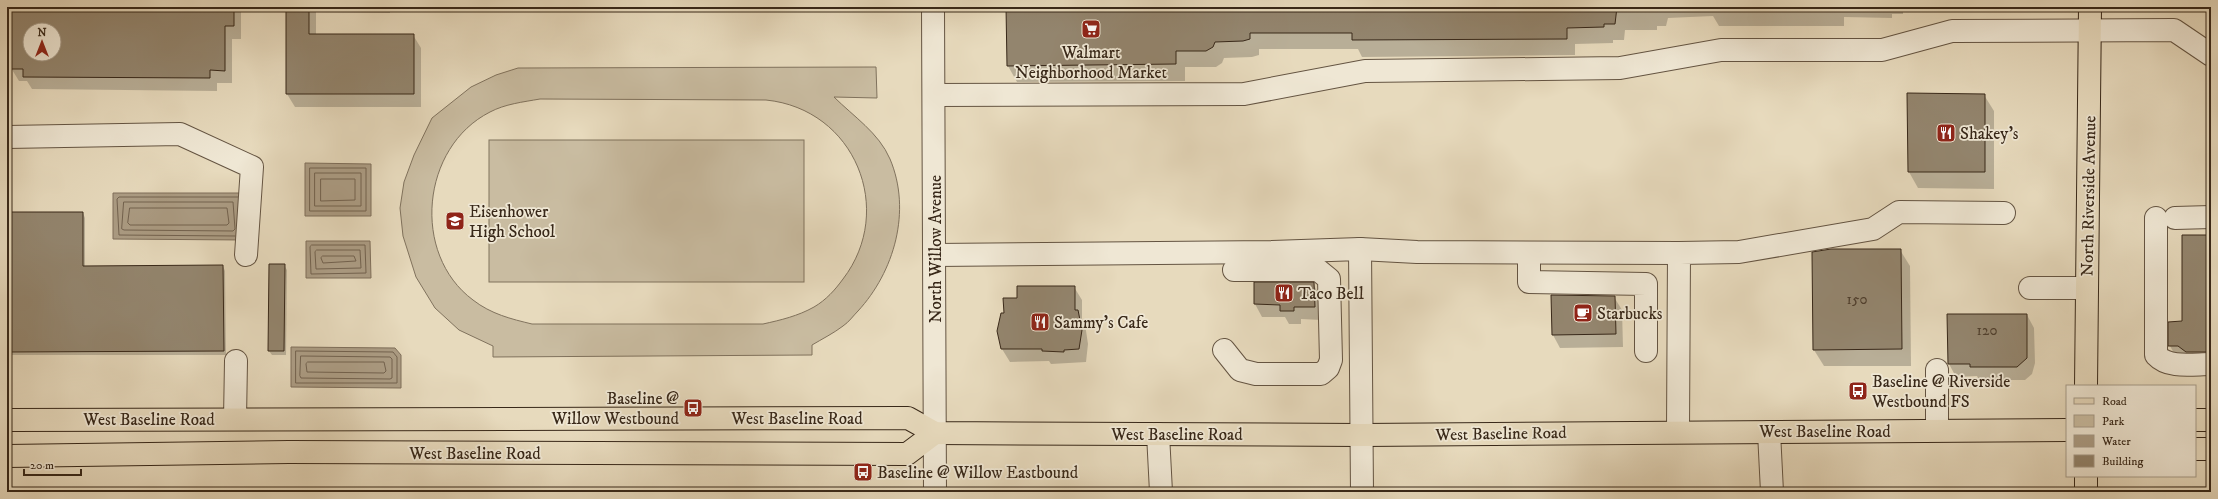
<svg xmlns="http://www.w3.org/2000/svg" width="2218" height="499" font-family="'IM FELL DW Pica',serif">
<style>
.green{fill:#c9bca1;stroke:#80725d;fill-rule:evenodd}
.water{fill:#ac9d85;stroke:#7e6e5a}
.shadow{fill:#0003;fill-rule:evenodd}
.lines{fill:none;stroke-linecap:round;stroke-linejoin:round}
.shore{stroke:#72624f;stroke-width:1}
.building{fill:#93856e;stroke:#382819;fill-rule:evenodd}
.minor-casing{stroke:#645442;stroke-width:24}
.major-casing{stroke:#382819;stroke-width:24}
.minor{stroke:#efe7d4;stroke-width:22}
.major{stroke:#e7dabd;stroke-width:22}
.labels{text-anchor:middle;stroke-width:3.5;stroke-linejoin:round;paint-order:stroke}
.number-label{font-size:15px;fill:#4f3f2e}
.poi-label{font-size:17px;fill:#382819;stroke:#efe7d4;text-anchor:start}
.street-label{font-size:17px;fill:#382819;stroke:#efe7d4}
</style>
<rect width="100%" height="100%" fill="#e7dabd"/>
<filter id="stains"><feTurbulence type="fractalNoise" baseFrequency=".005" numOctaves="4"/><feColorMatrix values="0 0 0 0 .2 0 0 0 0 .09 0 0 0 0 .02 0 0 0 .5 -.17"/></filter>
<radialGradient id="worn" r=".72"><stop offset=".6" stop-color="#630" stop-opacity="0"/><stop offset="1" stop-color="#630" stop-opacity=".3"/></radialGradient>
<g class="green">
<path d="M876 67 877 98 834 97C853 116 879 133 890 159 912 211 894 272 858 311 853 316 849 322 843 326 834 333 822 339 812 345V355L493 357V346L459 330 435 308 416 277 403 236 400 208 404 182 414 155 432 118 471 87 496 75 518 68ZM540 99 766 100C855 109 896 210 843 279 835 290 826 300 814 307 798 316 781 320 763 324H532C511 319 491 314 473 300 411 254 421 147 490 112 505 104 523 102 540 99Z"/>
<rect x="489" y="140" width="315" height="142"/>
</g>
<g class="water">
<polygon points="305,163 371,164 371,216 305,216"/>
<polygon points="113,193 244,193 244,240 113,239"/>
<polygon points="306,241 370,241 371,278 306,278"/>
<polygon points="291,347 395,348 401,355 401,388 291,387"/>
</g>
<g class="shadow">
<path d="M7 7H241V39H232V83H217V91L32 89 27 81H19L11 68V39H7ZM30 30H54V54H30Z"/>
<polygon points="287,7 390,7 390,13 316,12 316,35 413,35 421,48 421,107 295,107 287,94"/>
<polygon points="1007,7 1936,7 1936,8 1903,8 1903,14 1892,14 1892,18 1844,17 1844,26 1719,26 1713,16 1668,18 1666,26 1657,26 1657,30 1625,30 1624,40 1613,40 1613,43 1575,44 1575,55 1362,57 1358,49 1259,49 1259,55 1252,57 1224,58 1222,63 1216,67 1185,67 1185,81 1017,82 1008,66"/>
<polygon points="1984,95 1994,111 1994,189 1918,188 1909,172"/>
<polygon points="7,213 83,213 85,218 85,267 223,266 225,271 226,355 7,355"/>
<polygon points="2211,236 2211,368 2179,362 2170,346 2183,322"/>
<polygon points="1900,250 1910,266 1911,366 1824,366 1814,350 1813,253"/>
<polygon points="284,265 287,270 286,355 272,355 269,351"/>
<polygon points="1313,284 1320,296 1322,320 1301,319 1301,324 1289,324 1285,317 1262,317 1255,304"/>
<polygon points="1074,287 1082,300 1082,319 1085,324 1088,344 1086,362 1051,364 1049,361 1010,362 1002,349 998,331 1005,314 1018,299"/>
<polygon points="1614,297 1622,310 1623,347 1560,348 1553,335"/>
<polygon points="2027,315 2034,328 2035,363 2032,374 2025,380 1979,380 1977,376 1956,377 1949,364"/>
<polygon points="2211,486 2211,492 2146,492 2146,487"/>
</g>
<g class="lines">
<g class="shore">
<rect x="310" y="168" width="56" height="43"/>
<rect x="315" y="173" width="46" height="33"/>
<polygon points="321,179 355,179 355,200 321,201"/>
<polygon points="124,202 233,202 235,229 233,231 124,230 122,229"/>
<polygon points="130,208 227,208 229,223 227,225 130,225 128,223"/>
<polyline points="235,236 119,235 117,199 119,197 238,197"/>
<polygon points="312,245 365,245 366,273 311,274 310,247"/>
<polygon points="317,250 360,250 361,268 316,269 315,252"/>
<polygon points="323,256 354,256 356,261 323,263 321,258"/>
<polygon points="296,351 393,352 397,357 397,383 296,383"/>
<polygon points="301,356 390,357 392,359 392,378 390,379 301,378 300,376"/>
<polygon points="308,362 384,362 386,371 384,373 307,372 306,364"/>
</g>
</g>
<g class="building">
<path d="M7 7H234V26H225V71L210 70V78L23 77V69H10L11 26H7ZM30 30H54V54H30Z"/>
<polygon points="286,7 309,7 309,34 414,34 414,94 286,94"/>
<polygon points="1006,7 1617,7 1615,24 1604,24 1604,27 1567,28 1567,39 1352,40 1352,33 1250,33 1250,39 1243,41 1215,42 1213,47 1206,51 1176,51 1176,64 1007,66"/>
<polygon points="1907,93 1985,94 1985,172 1908,172"/>
<polygon points="7,212 83,212 83,266 223,265 224,351 7,352"/>
<polygon points="2182,235 2211,235 2211,352 2186,352 2178,346 2168,346 2168,322 2182,321"/>
<polygon points="1831,249 1901,249 1902,349 1813,350 1812,252"/>
<polygon points="269,264 285,264 284,351 268,351"/>
<polygon points="1254,282 1314,282 1315,307 1294,307 1294,311 1280,311 1280,305 1254,304"/>
<polygon points="1017,286 1075,286 1075,310 1078,310 1082,330 1079,349 1064,350 1064,352 1042,351 1042,349 1001,349 997,331 1001,313 1004,313 1003,298 1017,298"/>
<polygon points="1551,295 1615,296 1616,334 1552,335"/>
<polygon points="1947,314 2027,314 2027,358 2017,367 1970,367 1970,364 1948,364"/>
</g>
<g class="lines">
<g class="minor-casing">
<g id="minor">
<polyline points="933,7 935,492"/>
<polyline points="934,95 1244,94 1365,71 1620,68 1721,50 1882,50 1952,31 2174,30 2211,55"/>
<polyline points="7,137 180,134 252,167 246,255"/>
<path d="M2156 218V355C2169 369 2193 364 2211 364"/>
<polyline points="2175,218 2211,217"/>
<polyline points="1360,249 1417,252 1679,253"/>
<polyline points="1529,253 1529,282 1646,284 1646,351"/>
<polyline points="935,255 1272,252 1360,249 1362,492"/>
<polyline points="2030,288 2087,288"/>
<polyline points="1224,350 1240,370 1256,374 1321,374 1328,368 1331,360 1329,279 1318,270 1234,270"/>
<polyline points="235,419 236,361"/>
<polyline points="1937,430 1937,370"/>
<polyline points="1678,431 1679,253 1739,252 1873,229 1899,212 2004,213"/>
<polyline points="1769,432 1772,492"/>
<polyline points="1158,434 1161,492"/>
</g>
</g>
<g class="major-casing">
<g id="major">
<polyline points="2086,386 2090,7"/>
<polyline points="7,420 908,418 935,433 1362,435 2067,430"/>
<polyline points="2195,420 2211,420"/>
<polyline points="2195,449 2211,449"/>
<polyline points="7,456 289,452 907,454 935,433"/>
<polyline points="2086,476 2086,492"/>
</g>
</g>
<use href="#minor" class="minor"/>
<use href="#major" class="major"/>
</g>
<defs>
<g id="supermarket-square" transform="scale(1)"><rect x="-9" y="-9" width="18" height="18" rx="4" fill="#8f2418" stroke="#efe7d4"/><path d="M-6-5.5h2.5l.6 2H6L4.5 2H-2.5L-4.4-4H-6ZM-1.5 3.2a1.3 1.3 0 1 0 .1 0ZM3 3.2a1.3 1.3 0 1 0 .1 0Z" fill="#fff"/></g>
<g id="restaurant-square" transform="scale(1)"><rect x="-9" y="-9" width="18" height="18" rx="4" fill="#8f2418" stroke="#efe7d4"/><path d="M-5-6h1v4h1v-4h1v4h1v-4h1v5L-1.5 .5V6h-2V.5L-5-1ZM5-6V6H3V1.5H1.5Q1.5-4 5-6Z" fill="#fff"/></g>
<g id="school-square" transform="scale(1)"><rect x="-9" y="-9" width="18" height="18" rx="4" fill="#8f2418" stroke="#efe7d4"/><path d="M0-5L7-2L0 1L-7-2ZM-4 1L0 2.5L4 1V4Q0 6-4 4Z" fill="#fff"/></g>
<g id="cafe-square" transform="scale(1)"><rect x="-9" y="-9" width="18" height="18" rx="4" fill="#8f2418" stroke="#efe7d4"/><path d="M-5.5-4.5H6V0H3Q3 3.5 0 3.5H-2.5Q-5.5 3.5-5.5 0ZM3-3.2v2h1.7v-2ZM-6 4.5H4V6H-6Z" fill="#fff"/></g>
<g id="bus-square" transform="scale(1)"><rect x="-9" y="-9" width="18" height="18" rx="4" fill="#8f2418" stroke="#efe7d4"/><path d="M-5-6H5V4H4V6H2V4H-2V6H-4V4H-5ZM-3.5-4V0h7V-4ZM-3.5 1.2v1.5H-2V1.2ZM2 1.2v1.5H3.5V1.2Z" fill="#fff"/></g>
</defs>
<g fill-rule="evenodd">
<use href="#supermarket-square" x="1091" y="29"/>
<use href="#restaurant-square" x="1946" y="133"/>
<use href="#school-square" x="455" y="221"/>
<use href="#restaurant-square" x="1284" y="293"/>
<use href="#cafe-square" x="1583" y="313"/>
<use href="#restaurant-square" x="1040" y="322"/>
<use href="#bus-square" x="1858" y="391"/>
<use href="#bus-square" x="693" y="408"/>
<use href="#bus-square" x="863" y="472"/>
</g>
<g class="labels">
<g class="number-label">
<text x="1857" y="304">150</text>
<text x="1987" y="335">120</text>
</g>
<g class="poi-label">
<text x="1091" y="58" text-anchor="middle">Walmart<tspan x="1091" dy="20">Neighborhood Market</tspan></text>
<text x="1960" y="139">Shakey's</text>
<text x="469" y="217">Eisenhower<tspan x="469" dy="20">High School</tspan></text>
<text x="1298" y="299">Taco Bell</text>
<text x="1597" y="319">Starbucks</text>
<text x="1054" y="328">Sammy's Cafe</text>
<text x="1872" y="387">Baseline @ Riverside<tspan x="1872" dy="20">Westbound FS</tspan></text>
<text x="679" y="404" text-anchor="end">Baseline @<tspan x="679" dy="20">Willow Westbound</tspan></text>
<text x="877" y="478">Baseline @ Willow Eastbound</text>
</g>
<g class="street-label">
<text transform="translate(2088 196) rotate(-89)" y="6">North Riverside Avenue</text>
<text transform="translate(935 249) rotate(-90)" y="6">North Willow Avenue</text>
<text x="797" y="424">West Baseline Road</text>
<text x="149" y="425">West Baseline Road</text>
<text x="1825" y="437">West Baseline Road</text>
<text transform="translate(1501 433) rotate(-1)" y="6">West Baseline Road</text>
<text x="1177" y="440">West Baseline Road</text>
<text x="475" y="459">West Baseline Road</text>
</g>
</g>
<rect width="2218" height="499" fill="none" stroke="#e7dabd" stroke-width="24"/>
<rect x="8" y="8" width="2202" height="483" fill="none" stroke="#382819" stroke-width="2"/>
<rect x="12" y="12" width="2194" height="475" fill="none" stroke="#382819"/>
<rect x="2066" y="385" width="130" height="92" fill="#efe7d4" stroke="#a69b89"/>
<rect x="2074" y="398" width="20" height="6" fill="#e7dabd" stroke="#a69b89"/>
<text x="2102" y="405" font-size="12" fill="#382819">Road</text>
<rect x="2074" y="415" width="20" height="12" fill="#c9bca1" stroke="#a69b89"/>
<text x="2102" y="425" font-size="12" fill="#382819">Park</text>
<rect x="2074" y="435" width="20" height="12" fill="#ac9d85" stroke="#a69b89"/>
<text x="2102" y="445" font-size="12" fill="#382819">Water</text>
<rect x="2074" y="455" width="20" height="12" fill="#93856e" stroke="#a69b89"/>
<text x="2102" y="465" font-size="12" fill="#382819">Building</text>
<g transform="translate(42 42)"><circle r="19" fill="#efe7d4" stroke="#a69b89"/>
<path d="M0-3L7 15L0 10L-7 15Z" fill="#8f2418"/>
<text y="-6" font-size="11" font-weight="bold" text-anchor="middle" fill="#382819">N</text>
</g>
<path d="M24 469v6h57v-6" fill="none" stroke="#382819" stroke-width="2"/>
<text x="30" y="469" font-size="12" fill="#382819" stroke="#efe7d4" stroke-width="3" paint-order="stroke">20 m</text>
<rect width="100%" height="100%" filter="url(#stains)"/>
<rect width="100%" height="100%" fill="url(#worn)"/>
</svg>
